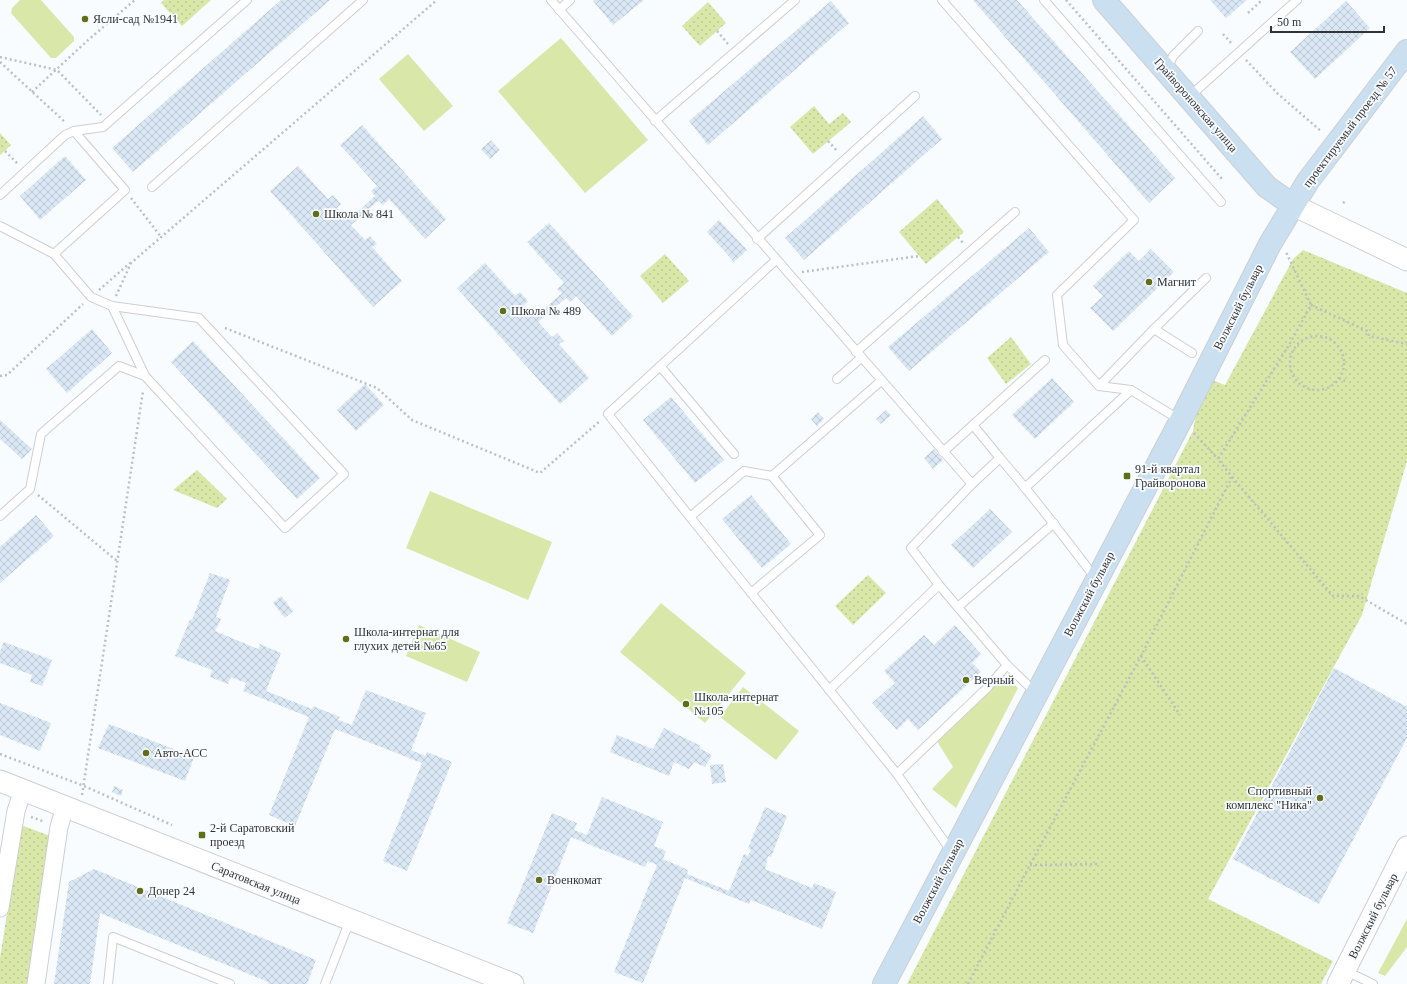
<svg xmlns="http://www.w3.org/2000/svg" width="1407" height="984" font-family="Georgia,serif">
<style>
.green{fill:#d9e7a8}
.park{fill:url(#park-dots)}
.building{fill:url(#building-cross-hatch)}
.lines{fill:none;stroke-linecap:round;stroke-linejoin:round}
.service-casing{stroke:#cccfd2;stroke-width:10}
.minor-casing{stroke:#cccfd2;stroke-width:19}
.tertiary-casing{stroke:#cccfd2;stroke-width:23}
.secondary-casing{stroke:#cccfd2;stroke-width:24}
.path{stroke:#bdbfc2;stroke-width:2.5;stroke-dasharray:2 3;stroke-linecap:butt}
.service{stroke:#fff;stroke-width:8}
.minor{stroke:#fff;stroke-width:17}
.tertiary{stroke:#fff;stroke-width:21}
.secondary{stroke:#cadff0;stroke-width:22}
.poi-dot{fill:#616e18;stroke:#f9fcff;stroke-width:1.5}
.labels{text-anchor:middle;stroke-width:3.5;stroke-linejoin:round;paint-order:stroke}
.poi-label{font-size:12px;fill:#313233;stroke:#f9fcff;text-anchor:start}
.street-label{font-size:12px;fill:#313233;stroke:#f9fcff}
</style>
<defs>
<pattern id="park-dots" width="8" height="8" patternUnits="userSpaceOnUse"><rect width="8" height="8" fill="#d9e7a8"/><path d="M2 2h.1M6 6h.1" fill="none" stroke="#bbc791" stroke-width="1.8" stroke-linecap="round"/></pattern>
<pattern id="building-cross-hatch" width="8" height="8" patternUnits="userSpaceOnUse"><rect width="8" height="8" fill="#dae7f4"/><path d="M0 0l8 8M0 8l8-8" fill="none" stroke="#bcc7d2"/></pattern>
</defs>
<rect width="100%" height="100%" fill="#f9fcff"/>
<g class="green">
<polygon points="20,0 41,0 74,37 74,41 56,58 51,58 11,13 12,8"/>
<polygon points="561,38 648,140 585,193 498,91"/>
<polygon points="408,54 453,106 424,131 379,79"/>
<polygon points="430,491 552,542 528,600 406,548"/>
<polygon points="661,603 746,673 705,723 620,652"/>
<polygon points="419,625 480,652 467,682 406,656"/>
<polygon points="1001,672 1018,688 956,808 932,789 953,767 935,738"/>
<polygon points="743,687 799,731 776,760 720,717"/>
<polygon points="1407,919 1407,947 1385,976 1378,973"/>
</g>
<g class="park">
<polygon points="164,0 211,0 182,26 161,3"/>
<polygon points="708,2 726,23 700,46 682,26"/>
<polygon points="814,106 829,124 843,113 851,122 813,154 790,127"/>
<polygon points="0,133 11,145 0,155"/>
<polygon points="937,199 964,232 926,264 899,232"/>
<polygon points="1303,250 1407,293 1407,461 1362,615 1208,899 1333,961 1321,984 907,984 1193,431 1198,401 1212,380 1225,385 1293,259"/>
<polygon points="665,254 689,281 663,303 640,276"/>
<polygon points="1011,337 1031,364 1006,384 987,358"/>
<polygon points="197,470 227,499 217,508 173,490"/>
<polygon points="868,575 886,593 853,625 835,606"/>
<polygon points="21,825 50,836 28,984 0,984 0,958"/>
</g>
<g class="building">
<polygon points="281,0 330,0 133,172 112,148"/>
<polygon points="594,0 644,0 613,25 593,1"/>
<polygon points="973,0 1017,0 1175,178 1149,203"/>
<polygon points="1210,0 1247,0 1226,18"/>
<polygon points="831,1 849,23 708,145 689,121"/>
<polygon points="1346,1 1370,28 1315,79 1290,52"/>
<polygon points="923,116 942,139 804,260 785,238"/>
<polygon points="362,125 446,219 425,239 389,199 383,205 378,201 351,225 365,240 370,236 377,244 372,247 402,281 373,307 270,191 298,166 328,199 333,195 341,204 337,208 348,220 375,196 371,191 377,186 340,145"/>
<polygon points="491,140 500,150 490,159 481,149"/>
<polygon points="65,156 86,180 40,220 20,196"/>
<polygon points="719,220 747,250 734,262 707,232"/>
<polygon points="549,223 633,316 612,336 576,296 570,302 566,298 538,322 552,337 557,333 564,341 559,344 589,378 560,404 457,288 485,263 515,296 520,292 528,301 524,305 535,317 562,293 557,289 564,283 527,242"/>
<polygon points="1029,228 1049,252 909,371 888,347"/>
<polygon points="1151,249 1174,272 1113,331 1090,308 1103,296 1093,286 1129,251 1139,261"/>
<polygon points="92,329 112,353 67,393 46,369"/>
<polygon points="193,341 320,478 297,499 171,362"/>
<polygon points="1052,378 1074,402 1035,439 1012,415"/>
<polygon points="365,384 384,405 356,431 337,410"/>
<polygon points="671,397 724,460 695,483 643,420"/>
<polygon points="886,410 891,415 881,424 876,419"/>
<polygon points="818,412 824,419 817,426 811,419"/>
<polygon points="0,420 32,449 22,459 0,439"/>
<polygon points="934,449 943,460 933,469 924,458"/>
<polygon points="751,495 791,544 762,568 722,519"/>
<polygon points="990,509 1012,532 973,568 951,545"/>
<polygon points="36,515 54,536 0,583 0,547"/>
<polygon points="210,573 230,580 216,617 221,619 215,631 258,649 260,644 281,653 266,691 312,709 313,706 340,717 338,720 352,725 366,690 426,713 411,750 425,756 427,752 452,762 407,871 383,861 422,763 335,729 295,826 269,815 309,717 243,691 246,683 231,677 228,684 210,677 212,670 175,656 190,619 192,620"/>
<polygon points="281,596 293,611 285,618 273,603"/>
<polygon points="955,625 981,654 972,663 981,672 918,730 908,719 897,730 872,703 895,683 884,671 924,635 934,645"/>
<polygon points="4,642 52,660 42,686 30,682 32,675 0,663 0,651"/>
<polygon points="1334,668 1407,707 1407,738 1319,904 1233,859"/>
<polygon points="0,703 51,723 40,751 0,735"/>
<polygon points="109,724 194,757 185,781 98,748"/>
<polygon points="664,728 701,746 699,748 712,755 705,767 694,762 689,769 674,762 669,776 610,752 617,735 653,749"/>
<polygon points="723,764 726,782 712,784 710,765"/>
<polygon points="114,786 123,790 121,796 112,792"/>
<polygon points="602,797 663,822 654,846 666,851 663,859 688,870 687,874 729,891 744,854 748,856 751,850 748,848 765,807 787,816 771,857 768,856 765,869 812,888 814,883 836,892 822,929 751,900 749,904 685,878 643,983 614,972 657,865 648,861 645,867 571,837 533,933 507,923 552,813 577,823 574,830 587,835"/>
<polygon points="94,869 316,960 307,984 268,984 268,982 100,913 90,984 54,984 69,882"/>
</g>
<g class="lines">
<g class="service-casing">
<g id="service">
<path d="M551 0 972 484 1000 458C1034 497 1065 538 1096 579"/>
<polyline points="942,0 1134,220 1057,295 1063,345 1099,386 1131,390 1180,420"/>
<polyline points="1044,0 1221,202"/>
<polyline points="559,10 570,0"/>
<polyline points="1167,70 1173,56 1198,31"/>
<polyline points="1189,97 1297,0"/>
<polyline points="655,121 795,0"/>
<polyline points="152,187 363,0"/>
<polyline points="0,195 65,135 74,131 103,127 247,0"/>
<polyline points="0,226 54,254 91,297 112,306 199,318 344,474 285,528 145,376 119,366 41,434 30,489 0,516"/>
<polyline points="757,239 915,96"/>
<polyline points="54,254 125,190 74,131"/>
<polyline points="776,260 608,414 690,517 897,774 951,851"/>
<polyline points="112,306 145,376"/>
<polyline points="1154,329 1192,353"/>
<polyline points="856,352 1015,212"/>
<polyline points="660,366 734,454"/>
<polyline points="837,379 861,358"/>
<polyline points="1099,386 1154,329 1206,278"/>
<polyline points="973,425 1045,360"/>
<polyline points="943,452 973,425 1000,458"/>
<polyline points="772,476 881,381"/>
<polyline points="972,484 911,548 939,585 1007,665 1036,693"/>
<polyline points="1026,487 1131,390"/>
<polyline points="690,517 744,471 772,476 820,535 751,593"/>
<polyline points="958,607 1054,523"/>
<polyline points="829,690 939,585"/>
<polyline points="897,774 988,687 1007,665"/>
<polyline points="1346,971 1373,984"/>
<polyline points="108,984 113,937 230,984"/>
<polyline points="325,984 350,920"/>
</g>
</g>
<g class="minor-casing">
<g id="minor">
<polyline points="0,908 16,811 23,790"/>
<polyline points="36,984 59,827 65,807"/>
</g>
</g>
<g class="tertiary-casing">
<g id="tertiary">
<polyline points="1293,205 1407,260"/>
<polyline points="0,781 513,984"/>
<polyline points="1338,984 1407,847"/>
</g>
</g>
<g class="secondary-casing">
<g id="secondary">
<polyline points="1104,0 1267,187 1293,205"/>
<polyline points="884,984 1182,418 1270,244 1308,181 1407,51"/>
</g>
</g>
<g class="path">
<polyline points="1066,0 1222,179"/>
<polyline points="1248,13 1262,0"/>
<polyline points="717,31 728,44"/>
<polyline points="1223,34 1232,44"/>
<polyline points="0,57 57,70 101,115"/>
<polyline points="1246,60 1277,93 1322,132"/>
<polyline points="0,62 66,123"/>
<polyline points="32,92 87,41 135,0"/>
<polyline points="828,141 838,152"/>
<polyline points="5,151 18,164"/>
<polyline points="131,198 161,237"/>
<polyline points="1343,203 1346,201"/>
<polyline points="958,237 963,243"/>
<polyline points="802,272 919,256"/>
<polyline points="99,290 130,263"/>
<polyline points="116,296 131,263 437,0"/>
<polyline points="1311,305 1367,331 1369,336 1407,344"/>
<polyline points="225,328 377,388 412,420 540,473 600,421"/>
<circle cx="1317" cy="363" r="27"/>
<polyline points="0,376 7,375 83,304"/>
<polyline points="1339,378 1345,381"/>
<polyline points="1194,433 1218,459"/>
<polyline points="1232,477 1333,596 1359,596 1407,624"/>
<polyline points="38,495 117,561"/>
<polyline points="1141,656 1180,715"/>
<polyline points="0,754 84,786 172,825"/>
<polyline points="82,795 143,391"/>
<polyline points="31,817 45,822"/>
<polyline points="1030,865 1100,864"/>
<polyline points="968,984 1030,865 1141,656 1232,477 1218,459 1289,345 1311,305 1286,252"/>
</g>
<use href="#service" class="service"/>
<use href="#minor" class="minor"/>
<use href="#tertiary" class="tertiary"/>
<use href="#secondary" class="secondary"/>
</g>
<g class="poi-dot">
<circle cx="85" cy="19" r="4"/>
<circle cx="316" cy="214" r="4"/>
<circle cx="1149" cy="282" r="4"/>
<circle cx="503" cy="311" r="4"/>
<rect x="1123" y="472" width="8" height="8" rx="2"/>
<circle cx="346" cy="639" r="4"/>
<circle cx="966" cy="680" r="4"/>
<circle cx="686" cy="704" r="4"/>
<circle cx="146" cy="753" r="4"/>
<circle cx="1320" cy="798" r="4"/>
<rect x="198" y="831" width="8" height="8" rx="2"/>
<circle cx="539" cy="880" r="4"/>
<circle cx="140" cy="891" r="4"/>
</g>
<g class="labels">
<g class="poi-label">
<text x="93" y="23">Ясли-сад №1941</text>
<text x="324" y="218">Школа № 841</text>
<text x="1157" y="286">Магнит</text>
<text x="511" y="315">Школа № 489</text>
<text x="1135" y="473">91-й квартал<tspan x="1135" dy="14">Грайворонова</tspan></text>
<text x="354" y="636">Школа-интернат для<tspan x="354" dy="14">глухих детей №65</tspan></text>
<text x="974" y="684">Верный</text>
<text x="694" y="701">Школа-интернат<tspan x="694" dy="14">№105</tspan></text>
<text x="154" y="757">Авто-АСС</text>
<text x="1312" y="795" text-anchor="end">Спортивный<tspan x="1312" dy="14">комплекс "Ника"</tspan></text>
<text x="210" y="832">2-й Саратовский<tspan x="210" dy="14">проезд</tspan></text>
<text x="547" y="884">Военкомат</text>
<text x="148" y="895">Донер 24</text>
</g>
<g class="street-label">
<text transform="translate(1196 105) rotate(49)" y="4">Грайвороновская улица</text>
<text transform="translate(1350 127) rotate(-53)" y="4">проектируемый проезд № 57</text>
<text transform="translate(1238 307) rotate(-63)" y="4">Волжский бульвар</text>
<text transform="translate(1089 594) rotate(-62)" y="4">Волжский бульвар</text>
<text transform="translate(938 881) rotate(-62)" y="4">Волжский бульвар</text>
<text transform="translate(256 883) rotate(22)" y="4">Саратовская улица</text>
<text transform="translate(1373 916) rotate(-63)" y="4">Волжский бульвар</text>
</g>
</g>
<path d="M1271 26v6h113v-6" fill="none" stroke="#313233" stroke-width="2"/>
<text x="1277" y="26" font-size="12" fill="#313233" stroke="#f9fcff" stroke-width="3" paint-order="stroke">50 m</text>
</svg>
